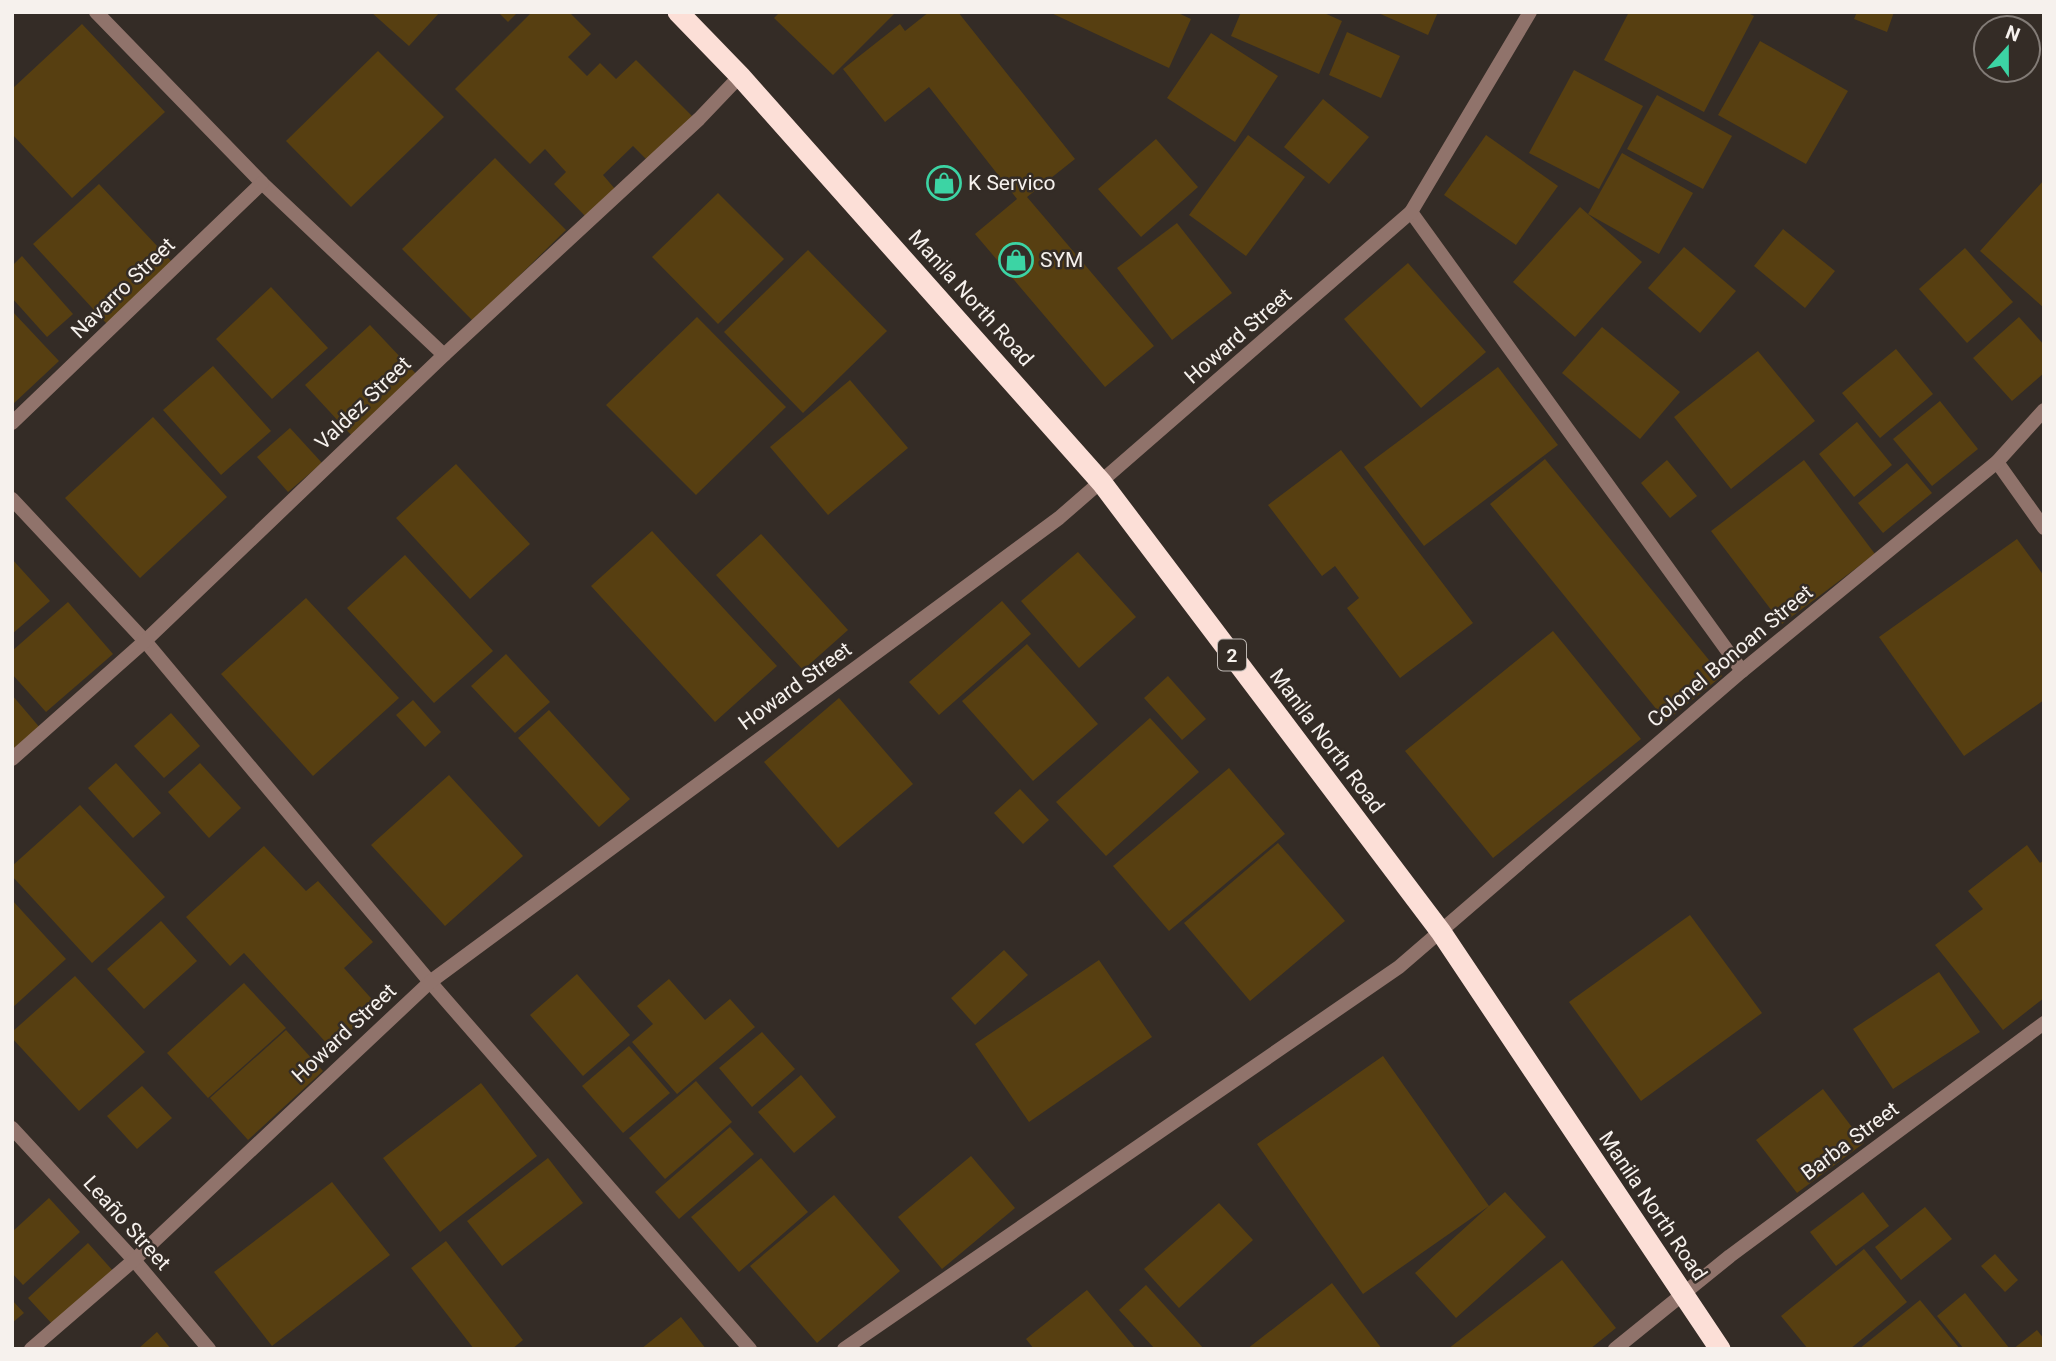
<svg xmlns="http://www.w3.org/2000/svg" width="2056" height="1361" font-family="Roboto,sans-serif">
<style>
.building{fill:#573f11}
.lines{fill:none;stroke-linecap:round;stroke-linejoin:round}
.street{stroke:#90736b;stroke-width:14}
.highway{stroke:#fcdfd7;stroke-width:21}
.labels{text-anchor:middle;stroke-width:5;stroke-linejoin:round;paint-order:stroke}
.shield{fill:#342c26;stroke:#bcb6b1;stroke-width:2}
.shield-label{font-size:19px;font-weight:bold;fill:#f6f1ed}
.poi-label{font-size:21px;fill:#f6f1ed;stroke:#342c26;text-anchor:start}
.street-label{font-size:21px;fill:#f6f1ed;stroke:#342c26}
</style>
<rect width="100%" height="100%" fill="#342c26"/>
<g class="building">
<polygon points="371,12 440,12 409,46"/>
<polygon points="498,12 518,12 508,22"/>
<polygon points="532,12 569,12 591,34 568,57 587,76 600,63 616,79 636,60 694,118 649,162 633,146 603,175 615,189 586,217 554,184 566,172 545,149 530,164 455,89"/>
<polygon points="780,12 896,12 833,75 774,18"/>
<polygon points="929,12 958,12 1075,159 1027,197 1154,346 1105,387 975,234 1017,199 929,87 885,122 843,69 900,24 905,31"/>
<polygon points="1049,12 1176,12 1191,19 1169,68"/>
<polygon points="1241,12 1322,12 1342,21 1319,74 1231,36"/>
<polygon points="1376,12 1438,12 1428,35"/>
<polygon points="1629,12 1746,12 1754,16 1704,112 1604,60"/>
<polygon points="1857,12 1894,12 1887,32 1854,19"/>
<polygon points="82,24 165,112 72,198 12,134 12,89"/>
<polygon points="1347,32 1400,56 1381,98 1329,75"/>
<polygon points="1211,33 1278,76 1235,142 1167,98"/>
<polygon points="1760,41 1848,91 1806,164 1718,115"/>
<polygon points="378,51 444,117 351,207 286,141"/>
<polygon points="1574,70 1643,106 1599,189 1529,153"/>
<polygon points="1657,95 1732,136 1703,189 1627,149"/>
<polygon points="1323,99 1369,137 1329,184 1284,147"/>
<polygon points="1248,135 1305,177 1246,256 1189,215"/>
<polygon points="1486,135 1558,186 1516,245 1444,195"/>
<polygon points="1156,139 1198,187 1141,237 1098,189"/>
<polygon points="1622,153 1693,193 1659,254 1588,214"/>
<polygon points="495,158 566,230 473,321 402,249"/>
<polygon points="2044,180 2044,308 1980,251"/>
<polygon points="99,184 173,263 107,324 33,244"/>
<polygon points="718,193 784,259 718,324 652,257"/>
<polygon points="1580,207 1642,262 1575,337 1513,282"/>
<polygon points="1177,223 1232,293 1172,340 1117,268"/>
<polygon points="1783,229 1835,271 1805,308 1754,266"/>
<polygon points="1684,247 1736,291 1700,333 1648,288"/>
<polygon points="1965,248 2013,302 1967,343 1919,289"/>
<polygon points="808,250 887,331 803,413 724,332"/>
<polygon points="22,256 73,314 47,337 12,298 12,266"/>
<polygon points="1408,263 1486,352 1421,408 1344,319"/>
<polygon points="271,287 328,348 272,399 216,339"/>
<polygon points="12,311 59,361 12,405"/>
<polygon points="697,317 786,407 696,495 606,405"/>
<polygon points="2019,317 2044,345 2044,373 2012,401 1973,358"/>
<polygon points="370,325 418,376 353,437 305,385"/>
<polygon points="1602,327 1680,392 1640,439 1562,373"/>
<polygon points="1896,349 1933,394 1880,438 1842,393"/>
<polygon points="1758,351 1815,421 1731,489 1674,417"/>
<polygon points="213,366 271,431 221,475 163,410"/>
<polygon points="1498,367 1558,445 1424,546 1364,467"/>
<polygon points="850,380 908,448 828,515 770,447"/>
<polygon points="1940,401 1978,449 1932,486 1893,439"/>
<polygon points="153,417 227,497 140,578 65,498"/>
<polygon points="1857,422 1892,465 1854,497 1819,454"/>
<polygon points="290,428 322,463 288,492 257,457"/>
<polygon points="1341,450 1473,623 1400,678 1347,608 1359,598 1335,566 1322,576 1268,505"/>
<polygon points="1545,459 1722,676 1666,721 1490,504"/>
<polygon points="1667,460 1697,496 1670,518 1641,483"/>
<polygon points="1804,460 1875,554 1782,624 1711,531"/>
<polygon points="1907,463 1932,493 1883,533 1858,503"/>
<polygon points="456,464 530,544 470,599 396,518"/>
<polygon points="652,531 777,666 715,722 591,586"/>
<polygon points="761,534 848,630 803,670 716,575"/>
<polygon points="2017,539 2044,576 2044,700 1964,756 1879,637"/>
<polygon points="1078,552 1136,617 1079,668 1021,601"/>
<polygon points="405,555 493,651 434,703 347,608"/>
<polygon points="12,559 50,601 12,634"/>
<polygon points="306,598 399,698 313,776 221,674"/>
<polygon points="1002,601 1031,634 939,715 909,682"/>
<polygon points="68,602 113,654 46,712 12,674 12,651"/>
<polygon points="1553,631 1641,739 1493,858 1405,751"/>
<polygon points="1027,644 1098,724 1033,781 962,701"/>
<polygon points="506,654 550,702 515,733 471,686"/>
<polygon points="1168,676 1206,719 1182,740 1144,698"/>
<polygon points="12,695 41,729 12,754"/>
<polygon points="839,698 913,784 838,848 764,762"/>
<polygon points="413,700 441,732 425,747 396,715"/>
<polygon points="549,710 630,799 599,827 518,738"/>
<polygon points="171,713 200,746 164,778 134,746"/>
<polygon points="1150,718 1199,772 1106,856 1056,802"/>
<polygon points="116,763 161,813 133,838 88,788"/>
<polygon points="200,763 241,808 209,838 168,792"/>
<polygon points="1229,768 1285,834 1169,931 1113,866"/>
<polygon points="449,775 523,856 445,926 371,845"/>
<polygon points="1020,789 1049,820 1023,844 994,813"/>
<polygon points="80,805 165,897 92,963 12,876 12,866"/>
<polygon points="1278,843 1345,921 1250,1001 1184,923"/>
<polygon points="2027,845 2040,863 2044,860 2044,998 2003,1030 1935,945 1983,909 1968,891"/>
<polygon points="264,846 306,891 318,881 373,942 344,968 378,1006 331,1048 244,953 230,966 186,917"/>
<polygon points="12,900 66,959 12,1008"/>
<polygon points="1690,915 1762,1013 1641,1101 1569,1002"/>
<polygon points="161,921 197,961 144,1009 107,969"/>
<polygon points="1004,950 1028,975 975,1025 951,998"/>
<polygon points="1099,960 1152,1037 1029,1122 975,1044"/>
<polygon points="1939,972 1980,1032 1893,1089 1853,1029"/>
<polygon points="577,974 630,1035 583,1076 530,1015"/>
<polygon points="75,976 145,1052 79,1111 12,1038 12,1032"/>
<polygon points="669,979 705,1020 730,999 755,1027 677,1094 632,1042 653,1024 637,1006"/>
<polygon points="244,983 286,1028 208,1098 167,1053"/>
<polygon points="286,1030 323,1071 248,1140 210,1098"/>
<polygon points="762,1032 795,1069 752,1107 719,1068"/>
<polygon points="629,1046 670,1093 623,1133 582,1086"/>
<polygon points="1383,1056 1489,1206 1505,1192 1546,1237 1456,1318 1415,1273 1489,1206 1363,1294 1257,1144"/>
<polygon points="801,1075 836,1117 794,1153 758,1112"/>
<polygon points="696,1081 732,1122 665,1179 629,1138"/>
<polygon points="481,1083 537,1156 440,1232 383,1158"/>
<polygon points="142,1086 172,1118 137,1149 107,1116"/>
<polygon points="1823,1089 1864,1143 1797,1193 1756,1140"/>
<polygon points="730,1127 754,1154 679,1219 655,1192"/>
<polygon points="971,1156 1015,1208 942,1269 898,1217"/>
<polygon points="548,1158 583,1203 502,1266 467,1221"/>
<polygon points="761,1158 808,1212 739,1272 691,1217"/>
<polygon points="332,1182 390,1255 272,1346 214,1272"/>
<polygon points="1863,1192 1889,1226 1836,1266 1810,1232"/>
<polygon points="834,1195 900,1271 817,1343 750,1266"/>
<polygon points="49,1198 80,1232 23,1285 12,1273 12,1232"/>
<polygon points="1219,1203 1253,1240 1179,1308 1144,1269"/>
<polygon points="1925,1207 1952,1239 1901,1280 1875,1247"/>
<polygon points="446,1241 523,1340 512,1349 474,1349 411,1268"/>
<polygon points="88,1243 114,1272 54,1326 28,1298"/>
<polygon points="1864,1249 1907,1302 1850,1349 1808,1349 1781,1316"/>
<polygon points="1995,1254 2018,1280 2005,1292 1981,1266"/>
<polygon points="1562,1260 1616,1328 1590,1349 1448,1349"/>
<polygon points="1332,1283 1382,1349 1247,1349"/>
<polygon points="1146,1285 1204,1349 1155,1349 1119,1310"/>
<polygon points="1087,1290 1136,1349 1034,1349 1026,1339"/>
<polygon points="1965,1293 2010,1349 1964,1349 1937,1316"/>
<polygon points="12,1300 24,1313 12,1323"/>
<polygon points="1920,1300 1960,1349 1859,1349"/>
<polygon points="681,1317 706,1349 641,1349"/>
<polygon points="2037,1330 2044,1339 2044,1349 2013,1349"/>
<polygon points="157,1332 171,1349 138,1349"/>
</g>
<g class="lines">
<g class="street">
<polyline points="96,12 262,183 444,355"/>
<polyline points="1411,212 1742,671"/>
<polyline points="12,423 262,183"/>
<polyline points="1997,462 2044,528"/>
<polyline points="12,499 145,641 430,982 750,1349"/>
<polyline points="12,759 145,641 444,355 699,119 740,76"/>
<polyline points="12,1128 134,1260 209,1349"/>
<polyline points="31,1349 134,1260 430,982 1059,518 1411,212 1530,12"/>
<polyline points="844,1349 1399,967 1742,671 1997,462 2044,410"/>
<polyline points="1615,1349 1730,1256 2044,1023"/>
</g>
<polyline class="highway" points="678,12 740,76 1102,483 1441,932 1720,1349"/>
</g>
<defs>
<g id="shop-ring" transform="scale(1.75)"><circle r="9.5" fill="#342c26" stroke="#3cd4a4" stroke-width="1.5"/><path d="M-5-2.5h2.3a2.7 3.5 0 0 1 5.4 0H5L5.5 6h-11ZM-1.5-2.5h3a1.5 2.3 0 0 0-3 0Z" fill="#3cd4a4"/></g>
</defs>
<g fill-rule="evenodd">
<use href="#shop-ring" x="944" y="183"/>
<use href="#shop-ring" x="1016" y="260"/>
</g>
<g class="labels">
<rect class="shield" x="1218" y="639.5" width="28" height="31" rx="5"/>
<g class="shield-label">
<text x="1232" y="662">2</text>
</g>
<g class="poi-label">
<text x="968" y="190">K Servico</text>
<text x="1040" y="267">SYM</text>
</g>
<g class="street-label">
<text transform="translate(123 288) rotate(-44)" y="7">Navarro Street</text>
<text transform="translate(971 298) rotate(48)" y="7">Manila North Road</text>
<text transform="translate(1238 336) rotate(-41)" y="7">Howard Street</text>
<text transform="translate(363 403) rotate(-44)" y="7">Valdez Street</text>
<text transform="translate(1730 656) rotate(-40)" y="7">Colonel Bonoan Street</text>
<text transform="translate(795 686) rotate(-36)" y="7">Howard Street</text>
<text transform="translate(1327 741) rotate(53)" y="7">Manila North Road</text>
<text transform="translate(344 1033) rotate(-43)" y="7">Howard Street</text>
<text transform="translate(1850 1141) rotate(-37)" y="7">Barba Street</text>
<text transform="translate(1653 1206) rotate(56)" y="7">Manila North Road</text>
<text transform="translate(127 1223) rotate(48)" y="7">Leaño Street</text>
</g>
</g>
<rect width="2056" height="1361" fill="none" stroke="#f6f1ed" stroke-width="28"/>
<g transform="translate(2007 49) rotate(21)"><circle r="33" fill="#342c26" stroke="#827b76" stroke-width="2"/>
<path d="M0-5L12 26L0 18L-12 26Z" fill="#3cd4a4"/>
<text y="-10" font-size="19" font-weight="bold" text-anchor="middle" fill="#f6f1ed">N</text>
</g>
</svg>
